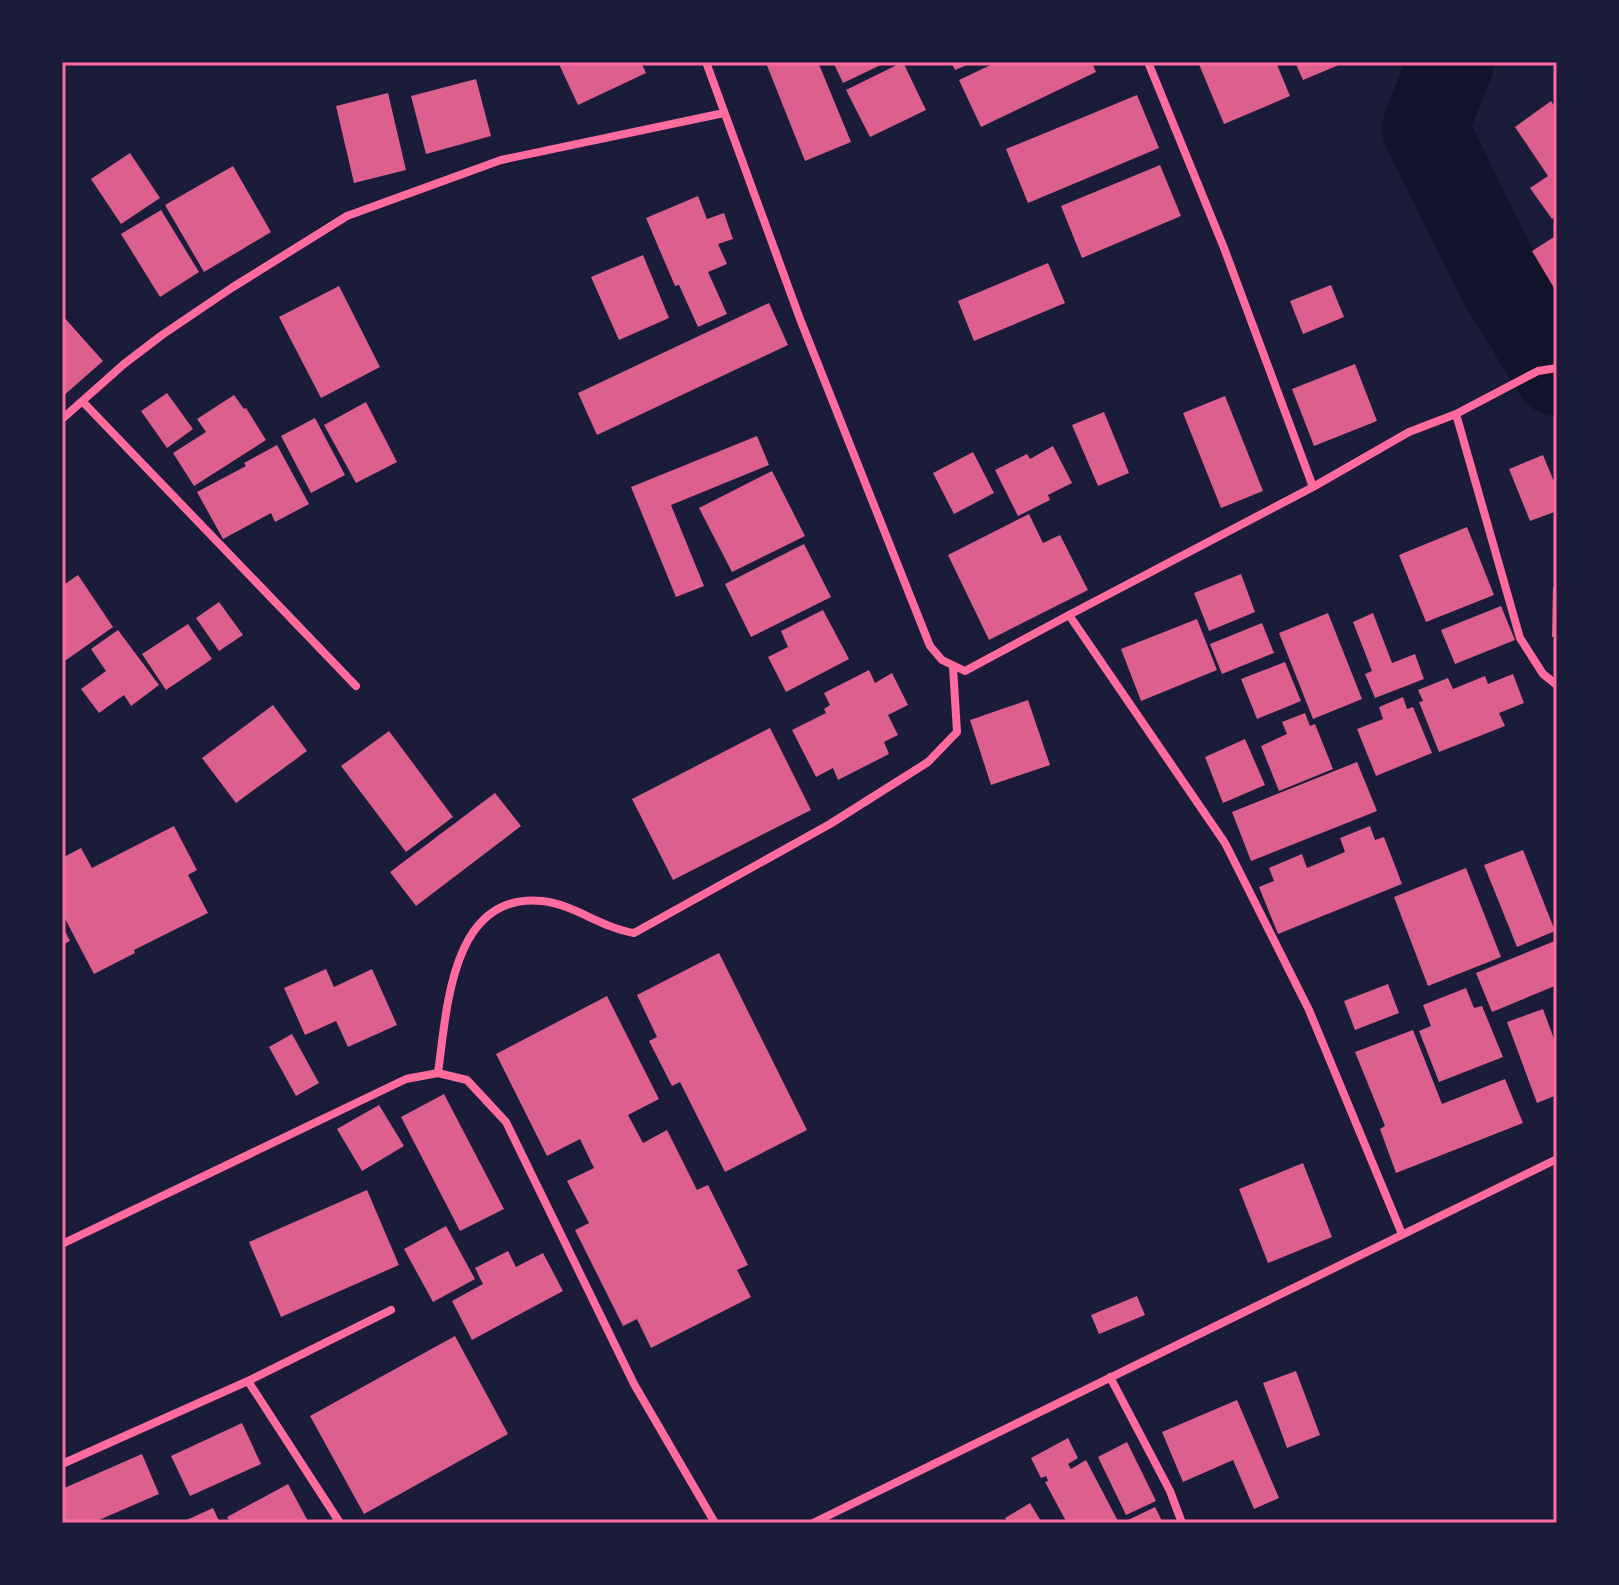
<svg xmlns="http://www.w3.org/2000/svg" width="1619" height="1585" viewBox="0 0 1619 1585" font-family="Cabin,sans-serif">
	<rect width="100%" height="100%" fill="#1b1b3a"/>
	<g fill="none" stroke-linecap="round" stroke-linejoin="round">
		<path stroke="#12122b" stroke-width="86" d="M1451,62l-26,66 75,152 57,93"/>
	</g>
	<path fill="#dd5f8e" d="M558,62h83l5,11 -68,32z
		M769,62h49l33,80 -46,19 -39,-98z
		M833,62h54l-44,21z
		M903,62l23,48 -56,27 -24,-47z
		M951,62h23l-19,8z
		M997,62h102l-6,3 3,7 -115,55 -22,-47z
		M1198,62h78l14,34 -66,28z
		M1295,62h51l-43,18z
		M476,79l15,57 -65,18 -15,-58z
		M388,93l18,77 -52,13 -18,-77z
		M1137,95l22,53 -131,55 -22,-54z
		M1551,101l6,9v105l-5,4 -22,-31 18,-12 -33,-49z
		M130,153l30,45 -39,26 -30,-45z
		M1160,165l21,51 -99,42 -21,-52z
		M233,166l38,66 -67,40 -39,-67z
		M698,196l9,23 17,-6 9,26 -15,5 9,20 -19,8 19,42 -29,13 -19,-42 -4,1 -29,-68z
		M161,210l38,62 -39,25 -39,-63z
		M1557,235v58l-25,-42z
		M643,255l26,63 -50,22 -28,-63z
		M1048,263l17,40 -91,38 -16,-40z
		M1331,285l13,32 -41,17 -13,-33z
		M339,286l41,81 -59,31 -42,-81z
		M769,303l19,42 -191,90 -19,-42z
		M62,315l41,46 -41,36z
		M1355,364l22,57 -63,25 -22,-57z
		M167,393l26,36 -26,19 -26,-37z
		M234,395l10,14 2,-1 20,32 -72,46 -21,-33 33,-21 -9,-13z
		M1225,396l38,95 -42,17 -38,-95z
		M366,402l31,60 -41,21 -32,-58z
		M1104,412l25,61 -31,13 -26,-61z
		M315,418l30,57 -34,18 -30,-57z
		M757,436l12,29 -98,40 33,81 -28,11 -45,-110z
		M277,445l32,59 -34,18 -4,-9 -48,26 -26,-47 49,-26 -2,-3z
		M1053,446l19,37 -24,12 2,5 -32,16 -23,-46 32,-16 3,5z
		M973,452l21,41 -40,21 -21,-41z
		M1543,455l14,34v22l-27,10 -21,-52z
		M772,471l33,65 -73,36 -33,-64z
		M1029,514l14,29 17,-8 28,55 -99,50 -41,-85z
		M1467,527l27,68 -68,27 -27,-67z
		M804,544l27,53 -80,40 -26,-53z
		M1241,574l14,38 -46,19 -15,-38z
		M78,575l35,52 -51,36v-77z
		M1553,587h4v50h-5z
		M219,602l24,33 -24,16 -23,-33z
		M1501,606l14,34 -60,24 -14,-34z
		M823,610l26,49 -63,33 -18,-35 20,-10 -7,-16z
		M1328,613l34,86 -49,20 -34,-86z
		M1373,613l19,50 23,-9 9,25 -49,19 -10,-24 7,-3 -19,-49z
		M1197,619l20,51 -76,31 -20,-52z
		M1262,623l12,30 -52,21 -12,-30z
		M188,624l24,35 -46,31 -24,-36z
		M118,630l41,55 -28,21 -7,-11 -25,18 -18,-24 25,-18 -15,-22z
		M1285,662l16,39 -44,18 -16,-40z
		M869,670l6,13 17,-10 16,32 -20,10 10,20 -14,7 5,12 -51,26 -5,-12 -17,9 -24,-47 34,-17 -2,-4 6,-4 -6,-12z
		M1513,674l11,29 -25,10 6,13 -66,26 -20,-50 4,-1 -5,-11 30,-12 5,11 32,-13 3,8z
		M1403,697l4,12 6,-2 19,46 -56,23 -19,-47 26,-10 -4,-12z
		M1028,700l22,65 -59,20 -21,-65z
		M273,705l34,46 -71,52 -34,-45z
		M1305,713l5,13 5,-2 18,45 -54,22 -18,-45 26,-12 -5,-12z
		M770,728l41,82 -138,70 -41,-81z
		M389,731l64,86 -47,35 -65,-86z
		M1245,739l20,46 -42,18 -18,-46z
		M1357,762l20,49 -126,50 -19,-49z
		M495,793l26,33 -105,80 -26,-34z
		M174,826l23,44 -9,5 20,38 -74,37 1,3 -41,21 -32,-61v-55l19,-10 11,20z
		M1370,826l5,14 9,-3 18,47 -124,50 -19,-47 15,-6 -5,-13 33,-14 5,14 38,-16 -5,-14z
		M1523,850l32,81 -38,16 -33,-82z
		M1466,868l35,89 -73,29 -34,-89z
		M62,925l8,16 -8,4z
		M1557,940v45l-65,27 -16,-39z
		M719,953l88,177 -82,42 -45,-90 -8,4 -23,-45 8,-4 -20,-42z
		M326,969l8,18 38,-18 25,56 -49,22 -12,-26 -31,14 -21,-47z
		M1388,984l11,29 -44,17 -11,-29z
		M1466,988l8,20 8,-2 21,51 -64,25 -20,-51 12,-5 -8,-21z
		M607,996l52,103 -31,16 15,28 24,-13 30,60 11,-5 40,80 -11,5 14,27 -100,51 -14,-29 -14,7 -48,-96 14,-7 -22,-42 27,-13 -14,-29 -33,17 -51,-102z
		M1543,1009l14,38v48l-20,8 -30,-81z
		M1413,1030l29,74 63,-25 18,44 -127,50 -16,-44 5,-3 -30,-74z
		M292,1034l27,49 -23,13 -27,-49z
		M444,1094l60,115 -44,22 -59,-114z
		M379,1105l25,41 -42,25 -25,-42z
		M1303,1163l29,74 -64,26 -29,-74z
		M367,1190l32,75 -118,52 -32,-75z
		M446,1226l29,53 -42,23 -29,-53z
		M508,1251l8,16 27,-14 20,38 -91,49 -20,-39 31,-17 -8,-16z
		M1137,1296l8,19 -46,19 -8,-19z
		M455,1336l53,98 -144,80 -54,-98z
		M1296,1371l24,64 -33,13 -24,-65z
		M1237,1400l42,98 -25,11 -21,-49 -50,22 -21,-50z
		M242,1423l19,41 -71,32 -19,-40z
		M1068,1438l10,20 -10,6 3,5 15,-9 33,63h-52l-22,-41 3,-1 -2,-5 -5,2 -10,-20z
		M1127,1442l29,59 -30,14 -28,-58z
		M142,1454l17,40 -67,29h-30v-34z
		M288,1484l21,39h-78l-4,-6z
		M1030,1503l12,20h-33l-4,-5z
		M1155,1507l8,16h-36l-1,-2z
		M213,1508l7,15h-40z"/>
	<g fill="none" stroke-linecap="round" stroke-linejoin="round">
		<path stroke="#ff6b9d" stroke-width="8" d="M706,62l94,257 130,327 12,14 23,11 104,-56 156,228 84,167 93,224
			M1148,62l76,186 89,239
			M83,402l273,284
			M1456,414l64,224 23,36 14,11
			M62,419l62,-55 38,-29 71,-48 114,-71 154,-56 223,-47
			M1069,615l244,-128 96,-55 47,-18 82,-43 19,-3
			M438,1073c9,-64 13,-181 104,-172 31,3 60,27 92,32l196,-109 98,-62 29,-30 -4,-65
			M62,1244l344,-165 32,-6 29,7 39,42 128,262 81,139
			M1110,1377l60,114 12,32
			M248,1381l92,142
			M62,1464l186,-83 143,-71
			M813,1523l744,-364"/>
	</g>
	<rect width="1619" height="1585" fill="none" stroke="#1b1b3a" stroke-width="128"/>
	<rect x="64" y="64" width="1491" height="1457" fill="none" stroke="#ff6b9d" stroke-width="3"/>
</svg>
